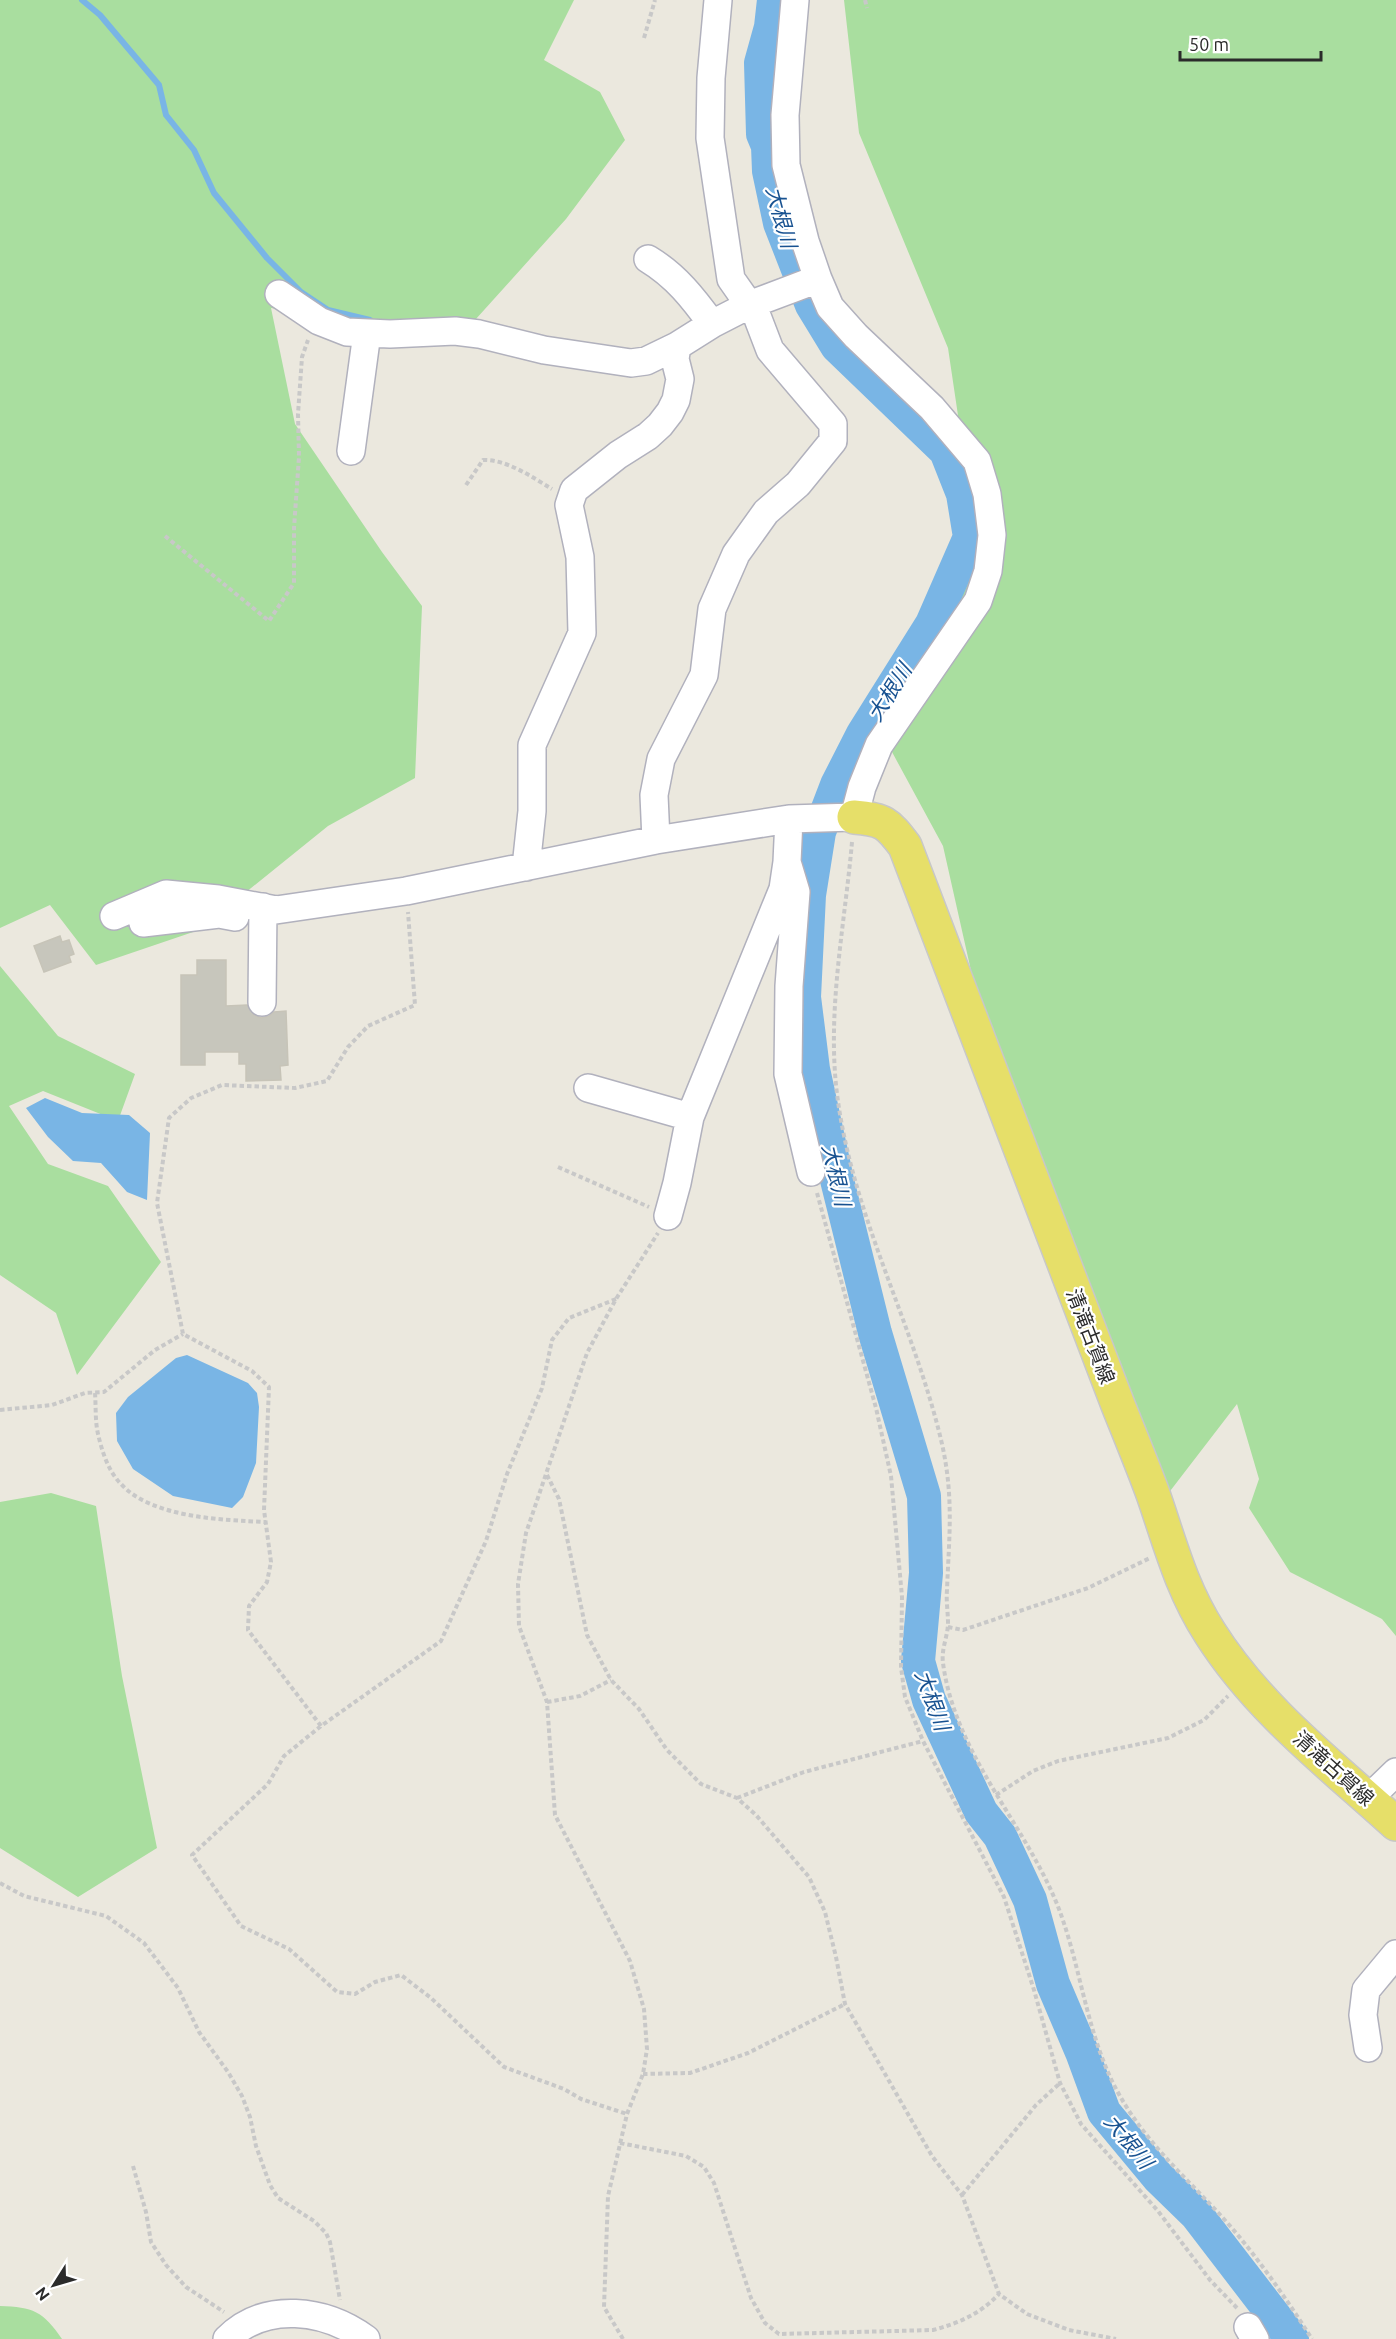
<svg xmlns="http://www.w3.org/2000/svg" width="1396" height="2339" viewBox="0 0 1396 2339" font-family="Ubuntu,'Noto Sans JP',sans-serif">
	<rect width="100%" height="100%" fill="#ebe8de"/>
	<path fill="#a9de9f" d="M0,0h574l-30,60 56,32 25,48 -59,79 -109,121 -186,-32 24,116 87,128 40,54 -7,172 -87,48 -129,104 -103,35 -46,-60 -50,23z
		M844,0h552v1636l-14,-17 -92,-47 -41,-64 10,-29 -22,-75 -83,108 -180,-528 -31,-138 -64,-118 100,-171 -31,-209 -89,-215z
		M0,966l58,70 77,38 -17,47 -75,-30 -34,15 39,58 60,22 53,76 -84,113 -21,-62 -56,-38z
		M51,1493l45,13 26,170 35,172 -79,49 -78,-49v-346z
		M0,2306c33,1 43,5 62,33h-62z"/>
	<path fill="#79b5e5" d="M45,1098l37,15 47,2 21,18 -3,67 -20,-8 -26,-29 -28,-2 -25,-24 -22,-29z
		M187,1355l61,28 9,10 2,14 -3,56 -13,34 -11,11 -59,-12 -40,-27 -16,-28 -1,-28 12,-16 48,-39z"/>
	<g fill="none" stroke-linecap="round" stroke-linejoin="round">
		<path stroke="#79b5e5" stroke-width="6" d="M82,0l18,15 59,70 7,30 28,35 20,43 53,65 34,34 27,18 42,10"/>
		<path stroke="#79b5e5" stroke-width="34" d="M774,0l-3,27 -10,36 2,71 5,12 1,25 11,52 32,82 25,41 109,105 17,43 7,43 -38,87 -69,110 -26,51 -18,47 -10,63 -5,102 9,72 24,111 38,153 49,163 2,77 -8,88 11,39 52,112 19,24 30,64 23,84 29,68 22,60 54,65 38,37 96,125"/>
	</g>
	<path fill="#c7c6bc" stroke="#c7c4b8" stroke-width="1.5" d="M60,936l2,6 7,-2 5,14 -5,2 2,6 -27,10 -10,-26z
		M197,960h29v46l21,-1 7,10 7,3 8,-2 5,-4 12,-1 2,54 -8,1 1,14 -35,1v-17h-7v-12h-34v13h-24v-90h16z"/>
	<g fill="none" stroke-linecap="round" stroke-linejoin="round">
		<g stroke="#b1b1bd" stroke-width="30">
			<path id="minor" d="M648,259c28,17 45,39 64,65
				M279,294l40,27 28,11 43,2 65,-3 24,3 65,16 87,13 15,-2 31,-15 35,-22 37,-19 69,-26
				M351,451l16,-118
				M789,819l-2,43 9,30 -7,94 -1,88 23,98
				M656,840l-2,-45 7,-36 43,-84 8,-66 24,-55 30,-42 32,-28 35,-43v-17l-63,-74 -13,-34 -26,-37 -21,-141 1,-60 7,-78
				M526,867l6,-56v-66l50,-112 -2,-76 -11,-52 5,-15 44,-35 30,-19 12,-11 10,-13 6,-12 4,-21 -5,-20 2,-13
				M114,916l52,-22 52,5 58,11 130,-19 250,-51 133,-21 65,-2 8,-30 17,-42 99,-144 10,-30 4,-36 -5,-41 -10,-33 -45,-53 -76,-72 -26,-29 -12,-28 -13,-38 -19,-76 -1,-50 10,-115
				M143,923l76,-9 16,3
				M262,1002l1,-95
				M588,1088l102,29
				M668,1216l9,-33 13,-66 93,-228 4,-27
				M1368,1799l28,-27
				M1368,2048l-5,-33 3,-25 30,-36
				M1248,2327l7,12
				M227,2339c38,-38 98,-30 139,0"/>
		</g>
		<g stroke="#c8c8c8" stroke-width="36">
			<path id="major" d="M854,817c29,2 34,6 51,29 72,186 141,373 213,559 12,30 24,59 35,89 17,49 28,94 57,139 48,76 120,131 186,191"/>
		</g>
		<path stroke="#c8c8c8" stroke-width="4" stroke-dasharray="4.5 3" stroke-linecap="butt" d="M865,0l2,8
			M644,38l11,-38
			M466,485l17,-25c23,-1 49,17 69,29
			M165,536l104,85 25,-38v-55l5,-71 -1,-43 4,-57 6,-17
			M852,842c-7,80 -24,162 -16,243 13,125 78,238 106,359 12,54 7,93 5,146 -1,11 1,22 1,33 0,13 -7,26 -5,40 12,91 80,158 114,241 23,58 28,122 56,179 30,60 75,95 118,144 30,35 56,73 81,112
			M558,1167l91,40
			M817,1193l59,215 15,68 11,121 -1,70 4,30 18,44 81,156 30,93 26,93 21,41 77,87 52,69 27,28
			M616,1299l-47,19 -17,22 -10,48 -35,86 -21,67 -45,100 -120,85 -37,30 -16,28 -76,71 49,71 48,23 48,43 18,2 20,-12 26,-7 30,23 73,69 60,22 17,10 46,15
			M95,1393c1,13 0,28 3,41 4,17 10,37 23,50 31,34 102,36 145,38
			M0,1410l52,-5 33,-12 19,-1 51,-42 28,-16
			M547,1475l12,24 28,136 24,45 28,29 28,41 34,34 36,14 19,17 53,62 16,35 11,45 9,47 87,152 30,39 37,99 28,20 42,16 47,9
			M948,1627l15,3 125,-42 62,-30
			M547,1702l33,-6 31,-16
			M321,1726l-73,-96 1,-24 18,-24 4,-20 -7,-52 5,-123 -17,-16 -69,-37 -26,-131 12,-85 22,-20 31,-13 73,3 32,-7 21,-34 20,-21 47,-21 -7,-93
			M996,1795l37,-24 25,-10 110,-23 36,-18 24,-24
			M737,1798l67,-26 119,-31
			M0,1883l24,13 82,20 38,27 34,45 21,44 29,40 14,24 8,21 6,29 14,39 8,13 36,23 12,12 4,9 10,58
			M643,2074l47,-1 58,-20 97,-49
			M620,2143l66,13 18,11 10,16 37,115 14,25 14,11 154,-4c26,-7 47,-16 66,-36
			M133,2166l13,46 5,30 15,23 20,22 38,25
			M962,2195l74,-90 24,-22
			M623,2339l-19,-32 4,-111 19,-82 16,-40 4,-25 -3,-40 -14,-48 -75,-146 -8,-113 -28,-76 -1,-42 8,-51 61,-180 29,-54 42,-66"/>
		<use href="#minor" stroke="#fff" stroke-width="27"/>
		<use href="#major" stroke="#e6df69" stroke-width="33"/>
	</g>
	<g text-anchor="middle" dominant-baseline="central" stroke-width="4.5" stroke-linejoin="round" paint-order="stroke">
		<g font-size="20" fill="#2b2b2b" stroke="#fff">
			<text transform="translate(1091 1336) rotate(69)">清滝古賀線</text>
			<text transform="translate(1334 1768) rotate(42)">清滝古賀線</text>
		</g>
		<g font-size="21" font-style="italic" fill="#185291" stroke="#fff">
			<text transform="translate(782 217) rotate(75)">大根川</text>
			<text transform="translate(889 692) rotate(-58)">大根川</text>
			<text transform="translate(837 1175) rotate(77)">大根川</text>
			<text transform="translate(933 1700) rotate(70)">大根川</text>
			<text transform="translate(1129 2141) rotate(51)">大根川</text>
		</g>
	</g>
	<g transform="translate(54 2285) rotate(233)" stroke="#ffffff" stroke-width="4.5" paint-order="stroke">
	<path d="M0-4.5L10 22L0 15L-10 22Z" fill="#2b2b2b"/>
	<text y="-9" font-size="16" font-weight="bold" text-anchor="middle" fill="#2b2b2b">N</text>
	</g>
	<path d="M1180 51v9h141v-9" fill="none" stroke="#2b2b2b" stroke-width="3"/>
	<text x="1189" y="51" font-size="18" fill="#2b2b2b" stroke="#ffffff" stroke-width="4.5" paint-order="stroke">50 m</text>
</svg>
